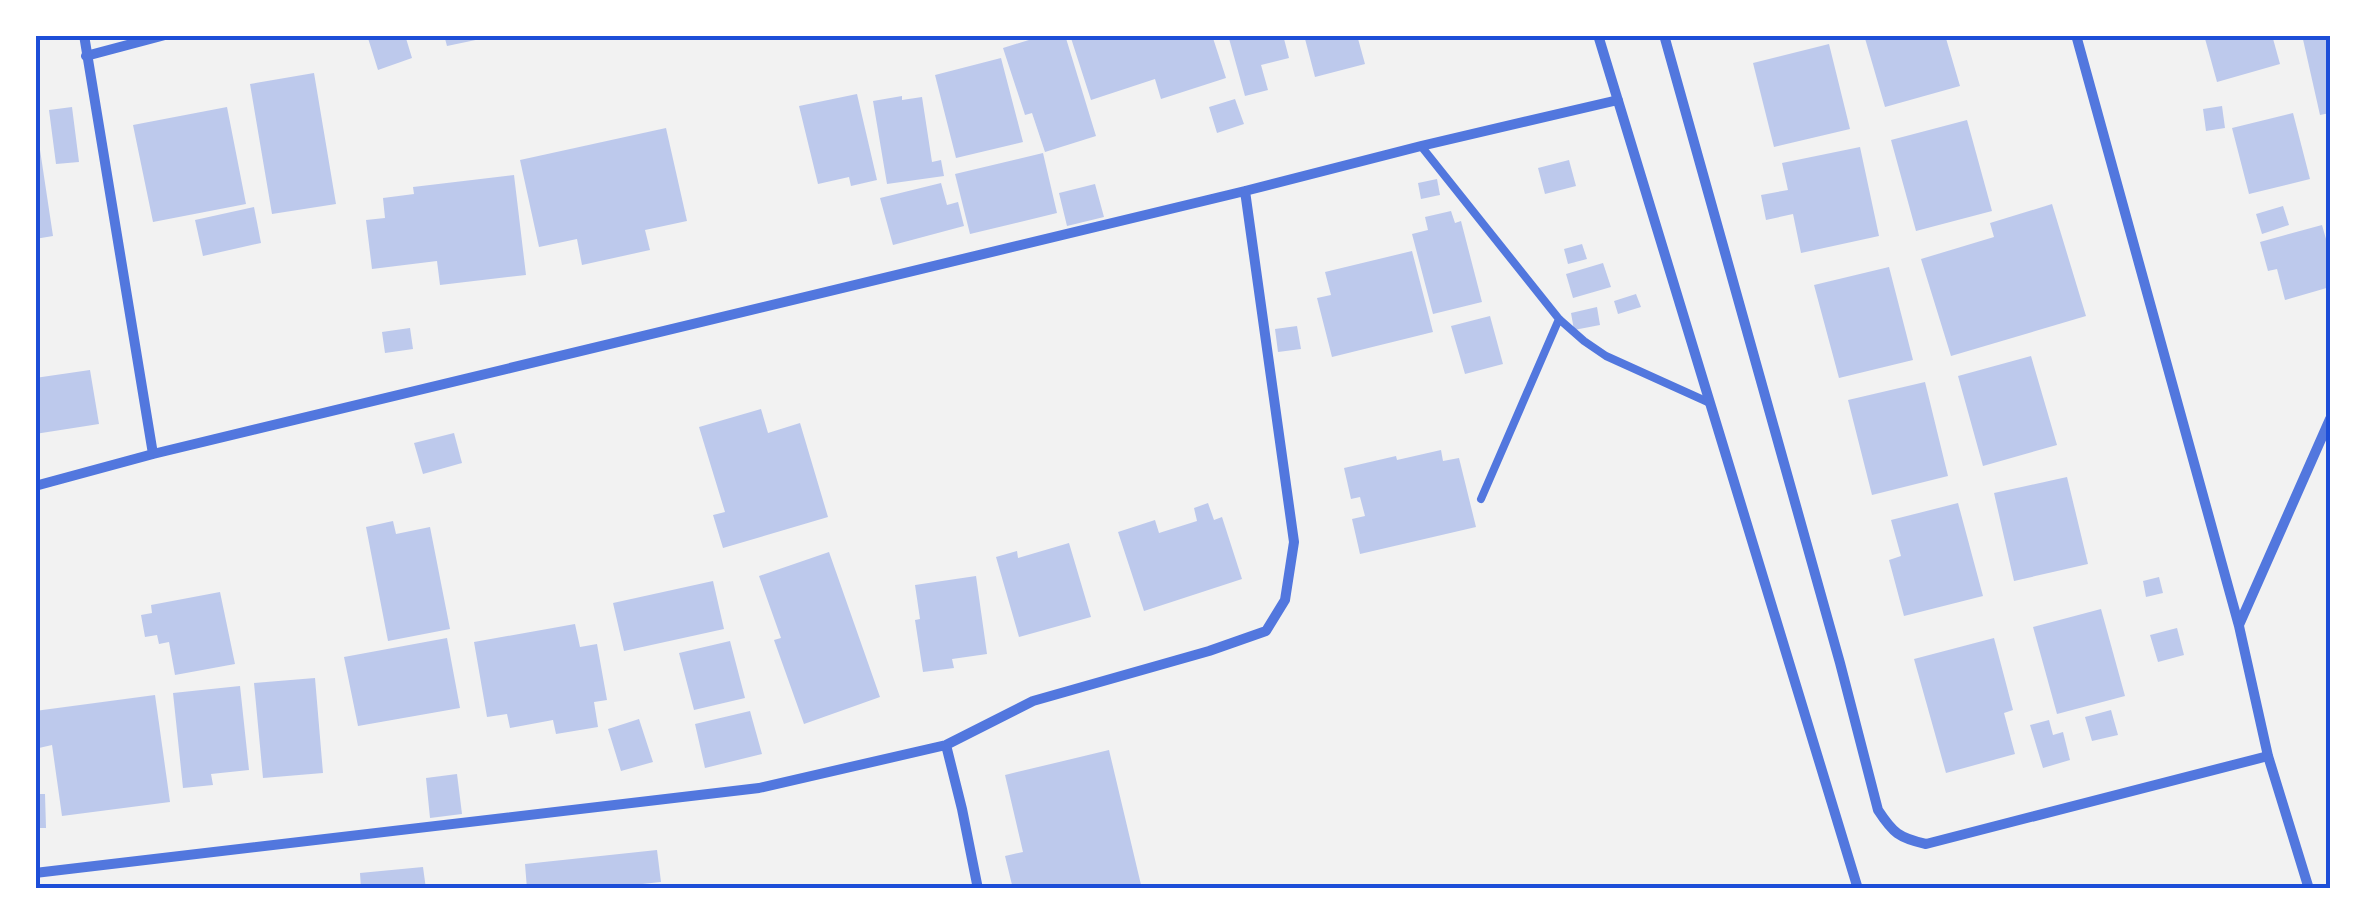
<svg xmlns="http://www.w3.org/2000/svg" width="2365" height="924" viewBox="0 0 2365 924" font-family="'Nunito Sans',sans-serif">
	<rect width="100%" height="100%" fill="#f2f2f2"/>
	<path fill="#bdc9ec" d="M367,35h38l7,23 -34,12z
		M444,35h46v2l-43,9z
		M1045,35h20l31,101 -51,16 -13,-39 -7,2 -22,-67z
		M1070,35h142l14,43 -65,21 -6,-20 -64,21z
		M1228,35h55l6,23 -28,7 7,25 -23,6z
		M1304,35h53l8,29 -50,13z
		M1864,35h81l15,51 -75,21z
		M2204,35h68l8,29 -63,18z
		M2302,35h28v78l-10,2z
		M1829,44l21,85 -76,18 -21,-84z
		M1001,58l22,84 -67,16 -21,-83z
		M314,73l22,131 -64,10 -22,-130z
		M857,94l20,86 -26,6 -2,-9 -31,7 -19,-78z
		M902,96v4l20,-3 10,65 9,-2 3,16 -57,8 -14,-83z
		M1235,99l9,25 -27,9 -8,-26z
		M2222,106l3,22 -19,3 -3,-22z
		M72,107l7,55 -23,2 -7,-54z
		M227,107l19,97 -93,18 -20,-97z
		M2293,113l17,66 -61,15 -17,-66z
		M1967,120l25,91 -76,20 -25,-91z
		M666,128l21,93 -42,9 5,20 -68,15 -5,-26 -38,8 -19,-87z
		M35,130h2l16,106 -18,3z
		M1860,147l19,89 -78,17 -8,-39 -27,6 -5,-25 27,-5 -6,-27z
		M1043,153l14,60 -87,21 -15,-60z
		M1569,160l7,26 -31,8 -7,-26z
		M514,175l12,100 -86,10 -3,-24 -65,8 -6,-49 19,-2 -2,-20 31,-4 -1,-7z
		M1437,179l3,16 -19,4 -3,-16z
		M941,183l6,22 11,-3 6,24 -71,19 -13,-47z
		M1095,184l9,33 -37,9 -8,-33z
		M2052,204l34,112 -135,40 -30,-97 73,-22 -4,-14z
		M2283,206l6,19 -27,9 -6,-20z
		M254,207l7,36 -58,13 -8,-36z
		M1451,211l4,12 6,-2 21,81 -49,12 -21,-80 16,-4 -3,-13z
		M2322,225l8,28v34l-45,13 -8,-31 -9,2 -8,-29z
		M1582,244l5,15 -19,5 -4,-15z
		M1412,251l21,81 -101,25 -15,-59 14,-3 -6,-23z
		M1603,263l8,24 -38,11 -7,-24z
		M1889,267l24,93 -74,18 -25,-93z
		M1636,294l5,13 -23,7 -4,-13z
		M1597,307l3,18 -26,5 -3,-17z
		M1490,316l13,48 -38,10 -14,-48z
		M1297,326l4,23 -23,3 -3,-23z
		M410,328l3,21 -28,4 -3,-21z
		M2031,356l26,89 -74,21 -25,-90z
		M90,370l9,54 -64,10v-56z
		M1925,382l23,94 -76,19 -24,-95z
		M761,409l7,24 32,-10 28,94 -105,31 -10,-33 12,-3 -26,-85z
		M454,433l8,30 -39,11 -9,-31z
		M1441,450l2,11 16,-3 17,69 -116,27 -8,-35 13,-3 -5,-19 -9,2 -7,-31 52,-12 1,4z
		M2067,477l21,87 -74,17 -20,-88z
		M1208,503l6,17 8,-3 20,62 -98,32 -26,-79 37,-12 4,13 38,-12 -3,-13z
		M1958,503l25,93 -79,20 -15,-56 12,-4 -10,-36z
		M393,521l3,13 34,-7 20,102 -62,12 -22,-114z
		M1069,543l22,74 -72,20 -23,-80 21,-6 1,7z
		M829,552l51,145 -76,27 -30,-84 7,-2 -22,-62z
		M976,576l11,78 -35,5 2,9 -31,4 -8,-52 5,-1 -5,-34z
		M2159,577l4,16 -17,4 -3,-16z
		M713,581l11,48 -100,22 -11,-48z
		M220,592l15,72 -60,11 -6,-33 -10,2 -2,-9 -12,2 -4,-22 11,-2 -1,-8z
		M2101,609l24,87 -68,18 -24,-87z
		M575,624l5,23 17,-3 10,56 -13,2 4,25 -42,7 -3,-14 -43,8 -3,-14 -20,3 -13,-75z
		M2177,628l7,27 -26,7 -8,-27z
		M447,638l13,70 -102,18 -14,-69z
		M1994,638l19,72 -9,3 11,41 -69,19 -32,-114z
		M730,641l15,57 -51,12 -15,-57z
		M315,678l8,95 -60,5 -9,-95z
		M240,686l9,84 -38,4 2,11 -30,3 -10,-95z
		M155,695l15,107 -108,14 -10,-71 -13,3 -4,-37z
		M2111,710l7,25 -26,6 -7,-24z
		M750,711l12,43 -57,14 -10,-44z
		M639,719l14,43 -32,9 -13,-42z
		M2049,720l4,15 10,-3 7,28 -27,8 -13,-43z
		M1109,750l33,139h-129l-8,-33 18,-4 -18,-77z
		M457,774l5,40 -32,4 -4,-40z
		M35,794h10l1,34h-11z
		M657,850l4,32 -66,7h-68l-2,-25z
		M423,867l3,22h-65l-1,-16z"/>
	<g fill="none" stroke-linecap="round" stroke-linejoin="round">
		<path stroke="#5277de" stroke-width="8" d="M1421,146l138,173 25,22 22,15 104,47
			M1481,499l78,-180"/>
		<path stroke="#5277de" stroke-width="10" d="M84,35l69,419
			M1598,35l260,854
			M1664,35l176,628 38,147c15,23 21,28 48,34l342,-88
			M2076,35l163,591 29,130 41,133
			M86,56l79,-21
			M35,486l118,-32 1092,-263 176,-45 197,-46
			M2239,625l91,-206
			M946,745l16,64 16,80
			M35,873l724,-85 187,-43 87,-44 176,-50 57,-20 19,-31 9,-58 -49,-351"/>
	</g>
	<rect width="2365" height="924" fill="none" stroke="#ffffff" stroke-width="75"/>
	<rect x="38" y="38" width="2290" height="848" fill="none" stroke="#1d4ed8" stroke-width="4"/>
</svg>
